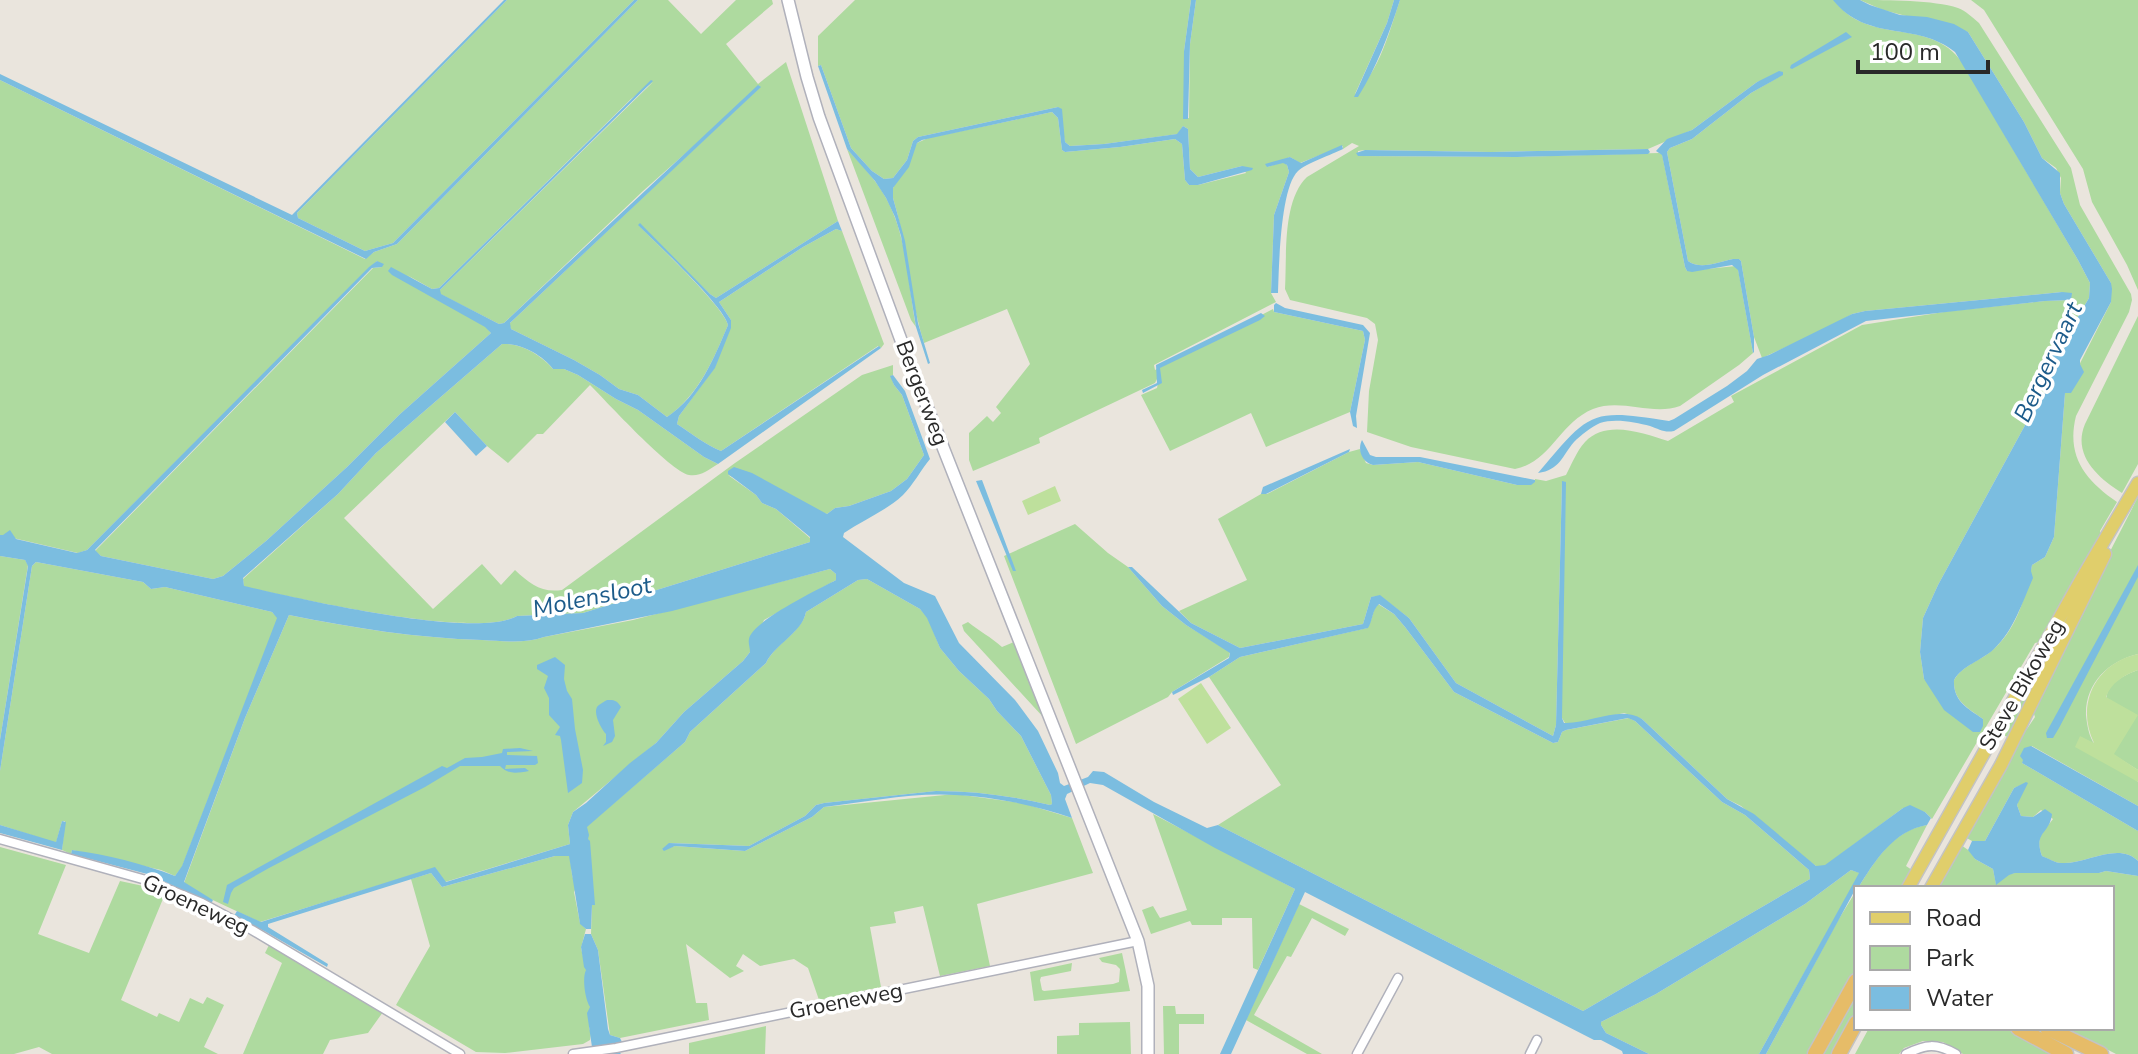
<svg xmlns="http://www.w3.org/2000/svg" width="2138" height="1054" viewBox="0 0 2138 1054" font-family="'Nunito Sans',sans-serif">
	<rect width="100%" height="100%" fill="#eae5dd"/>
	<path fill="#aeda9f" d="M507,0h127l-241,243 -28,8 -67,-33 -1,-5z
		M638,0h30l33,34 35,-34h36l1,4 -47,40 32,40 28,-22 52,159 -122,77 -6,-4 -72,-69c17,17 86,82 90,100 -14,34 -30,71 -61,92l-29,-22 -19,-6 -19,-14 -26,-15 -63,-31 -2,-5 251,-237 -117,104 -139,132 -5,1 -59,-30v-4l213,-208 -22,17 -192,189 -7,1 -25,-14 79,52 5,6 -92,82 -52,52 -81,74 -43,35 -10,3 -112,-23 -6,-5 278,-283 9,-1 -5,-6 -290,289 -9,3 -78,-18v-455l365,179 9,-7 23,-8z
		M855,0h336l-7,51v68l5,-1 1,-74 6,-44h198l-7,23 -32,71c25,-24 34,-62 45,-94h434c34,47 95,16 128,62l116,198 12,23 -1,15 -13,22 -14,31 -13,2 -11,21 9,16 -12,17 -97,178 -15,33 -3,34 4,27 56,53 3,-13c-15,-11 -30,-18 -29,-39 8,-14 23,-18 35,-27 27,-20 37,-57 43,-88l13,-8 9,-20 11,-144 46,-91v-19l-47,-79 -4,-11 1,-15 -5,-10 -14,-10 -18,-36 -56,-90 -85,-22 -23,-10c27,0 74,0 98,8 8,3 14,9 21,15l92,145 9,37 51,89 1,6 -3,12 -53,104c-10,40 9,64 41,86l-17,29 1,4 -61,107 -5,1 -103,176 -7,-7 -22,-4 -78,58h-9l-7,-5 -68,-55 -14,-7 -85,-80 -18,-6 -48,11 -11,-1 -3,-5v-237l-6,244 -3,11 -97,-53 -47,-65 -29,-22 -9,1 -8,27 -123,24 -49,-25 -12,-12 68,-31 -29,-61 43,-25h6l82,-42 11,-3 6,14 7,2 45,-3 99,23 18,-3v-3l11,2 20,-6c6,-11 10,-23 19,-33 21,-23 58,-9 83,-1l66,-39 -3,-6 131,-71 88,-14 95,-10 25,-1 -8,-8 -197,19 -13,3 -20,12 -70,32 -8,-21 -13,-76 -2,-2h-6c-14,3 -33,11 -45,2l-21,-109 3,-4 22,-9 59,-46 31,-18 -25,7 -65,48 -44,19 -157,3 -126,-2 -7,1v5l159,1 142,-4 3,1 23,113 2,4 49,-5 2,3 15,84 -14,12 -59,41c-28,10 -59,-8 -87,3 -34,14 -42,53 -78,60l-104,-22 -44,-15 2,-41 9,-51 -3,-16 -8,-6 -77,-18 -5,-11c2,-33 -3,-88 22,-112l52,-31 -7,-3 -9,6v-3l-43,17 -10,-6 -23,10 16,-5 4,3 2,7 -15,43 -3,78 5,9 -122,63 1,5 118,-61 1,3 89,19 2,9 -15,72 -84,35 -15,-34 -81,38 -29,-56 16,-7 1,-5 -1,-4 -2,4 -116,55 1,5 -67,28 -4,-11v-27l18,-17 6,6 8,-9 -5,-6 34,-43 -23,-55 -83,34c-15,-47 -16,-97 -31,-145v-10l24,-45 11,-5 124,-26 6,6 4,32 3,2 55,-5 55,-8 7,5 3,36 4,5h9l48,-12 -4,-7 -44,11 -8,-8 -2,-40 -5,-3 -5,8 -74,10 -34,2 -5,-4 -7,-35 -140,30 -5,4 -6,19 -14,18 -9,1 -12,-8 -21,-23 -30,-83 -3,1v-30z
		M1971,0h167v290l-11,-25 -35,-63 -9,-33 -99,-159z
		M847,149c14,15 29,31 39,49 22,40 22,87 30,129l-5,-7z
		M836,229l6,2 42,113 -3,4 -3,-2 -157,105c-15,-6 -30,-18 -44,-27l2,-8 36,-49 16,-47 -12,-18 84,-55z
		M2138,316v148l-16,29c-24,-15 -50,-38 -37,-69z
		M502,344c19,-1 39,11 51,25h11l14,6 38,24 22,11 66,47 14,7c-10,6 -18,13 -29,11 -19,-4 -82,-73 -99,-90l-47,49h-6l-29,29 -21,-17 -32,-34 -111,106 89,91 49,-45 19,21 14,-15c15,14 26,23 47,20l173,-127 127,-88 31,-10v10l-2,1 3,9 8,10 22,60 -17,24 -16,12 -42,15 -14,2 -8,6 -99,-39 28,20 6,8 14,6 34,29v4l-227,71 -66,3c-42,24 -220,-18 -273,-29l-1,-8 95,-85 38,-41z
		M2138,497v157c-30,7 -53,30 -52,61 1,10 3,22 9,30 12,13 29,25 43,37v24l-106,-60 -10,17 116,68v30c-20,-20 -53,4 -77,2 -6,0 -14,-5 -19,-7 -7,-19 0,-22 11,-37l-12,-9 -8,7 -12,-1 -4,-11 7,-21 -10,4 -29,53h-13l-7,-4 49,-89 21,-31 -2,-6 67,-140z
		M1075,524l33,29 20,14 34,39 24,19 44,27 -1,5 -57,35 -4,5 -92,47 -72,-188z
		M0,556l25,4 3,5 -28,175z
		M36,562l107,20 8,7 14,-2 107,25 6,6 -96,249 -7,9 -14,-6 -89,-20 -1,4 -9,-4 3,-29h-3l-6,22 -56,-18v-54l32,-205z
		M830,569l6,5v6l-72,40 -14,32 -7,9 -59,51 -28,31 -83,69 -5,13 2,19 -125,38 -10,-14 -175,54 -60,-28 -16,-11 61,-165 44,-103c63,13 128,23 193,25 21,1 42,4 62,-3l89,-17z
		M867,579l53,30 8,9 12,30 19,23 30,28 8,12 24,25 30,59 1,9 -2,1c-37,-9 -76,-14 -114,-14l-112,12 -8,2 -11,11 -56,30 -79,-3 -8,7 13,-4 70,5 67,-34 12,-10 131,-13 67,9 50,15 21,55 -116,31 13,62 -50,10 -17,-70 -29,6 2,11 -26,4 11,60 -62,13 -11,-32 -14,-9 -34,7 -17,-12 -7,12 8,5 -14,7 -44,-34 10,59h11l2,17 -89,18 -10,-3 -12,-85 -7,-16 1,-30 -6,-77 99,-85 5,-10 76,-69c9,-19 36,-31 40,-51l52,-32z
		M1378,604l16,10 11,13 49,65 99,51 5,-1 4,-10 4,-2 63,-12 6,3 87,81 23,13 64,55 1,9 -227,132 -365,-186 63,-40 -72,-108 31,-20 127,-29c6,-8 5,-18 11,-24z
		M968,622c11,9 23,15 34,25l12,-5 30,76 -80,-87 -2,-6z
		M2055,635l6,2 -53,100 -5,-2 8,-20z
		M2138,670v100l-24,-15c-2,-13 -10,-51 -7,-61 4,-13 20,-20 31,-24z
		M1153,814l142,75 -37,81 -5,-2 -1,-50h-30v7h-30l-2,-4 -39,13 -9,-24 11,-4 7,12 27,-8z
		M1927,825l-21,41 6,4 -12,18h-42c17,-27 35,-58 69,-63z
		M1961,845l10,7 4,7 18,10 3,15 13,-10 6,-1h84l7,-2 32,5v178h-22l-50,-26h46v-140h-175z
		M0,847l66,18 -28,69 51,19 31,-72 28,6 17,7 -44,106 36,17 2,-4 20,9 11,-24 13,6 4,-7 17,8 -20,42 14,7h-166l-13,-7 -25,7h-14z
		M555,856h15l2,19 4,13 -2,4 6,31 6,6 -5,19 5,21 4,38 -1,21 2,5 -1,7 -7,4 -78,9 -29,-1 -80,-47 34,-59 -19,-67 20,-6 11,14z
		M1851,870l9,3 -101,181h-110l-43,-21 -5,-8v-3l55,-28 149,-90z
		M1856,891v79l-47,84h-43l71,-132z
		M1299,904l50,25 -4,7 -33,-18 -21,39 -4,-1 -33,59 68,39h-15l-61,-34z
		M269,945l114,67 -15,21 -38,7 -7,14h-80l39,-91 -17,-10z
		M1122,953l8,38 -96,10 -4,-29 42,-9 -1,8 -30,6 -1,3 2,10 2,1 69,-7 6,-2 1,-13 -4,-4 -14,-3 -3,-4z
		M1852,998l4,2v13l-23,41h-13z
		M1163,1006h12l1,8h28v10h-25v30h-15z
		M1130,1022l1,32h-74v-18l22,-1v-12z
		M766,1026l-1,28h-76v-11z
		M1869,1028h139l48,26h-93l-20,-12 -20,-1 -19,7 -5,6h-44z"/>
	<path fill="#bee09c" d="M1055,486l6,15 -33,14 -6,-14z
		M2138,654v16c-14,5 -27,13 -32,27l32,18 -24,39 24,16v12l-63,-35 5,-11 14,7c-19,-39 2,-80 44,-89z
		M1201,683l30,45 -24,16 -29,-45z"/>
	<path fill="#7bbde0" d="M504,0h3l-210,213 1,5 67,33 28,-8 241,-243h4l-241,244 -23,8 -8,7 -366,-179v-6l292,141z
		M1191,0h5l-6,44 -2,75h-5l1,-68z
		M1394,0h6c-11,34 -23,67 -42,97h-4l33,-74z
		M1833,0h27l10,5 30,10 27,2 27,7 14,8 56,90 18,36 18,15v20l4,11 47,79 1,6 -1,13 -31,58v4l4,8 -13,21h-6l-11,144 -9,20 -13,8 -1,6 2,7c-11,25 -19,52 -39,71 -13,12 -31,16 -40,31 -1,21 13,28 29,39v7l-3,6h-7l-29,-22 -20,-31 -4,-27 3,-34 15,-33 97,-178 12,-17 -10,-16 12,-22 14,-1 13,-31 13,-22 1,-15 -12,-23 -123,-208c-38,-31 -88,-9 -122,-52z
		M1846,32l6,5 -60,32 -2,-1 1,-3z
		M821,65l30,83 21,23 12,8 9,-1 14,-18 6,-19 5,-4 140,-30 4,2 3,33 5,4 34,-2 73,-10 6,-8 5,3 2,40 8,8 44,-11 11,2 -1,2 -54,15h-9l-4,-5 -3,-36 -7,-5 -55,8 -55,5 -3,-2 -4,-32 -6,-6 -130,28 -5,3 -8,24 -16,21v10l12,43 13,82 12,40 -2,1 -12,-37 -15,-91 -6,-19 -9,-19 -11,-17 -28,-32 -29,-83z
		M1779,71l4,1v3l-32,18 -59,46 -22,9 -3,4 21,109c12,9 31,1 45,-2h6l2,2 13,76v15l-1,1 -15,-83 -6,-5 -40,7 -5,-1 -2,-4 -23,-112 -6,-4 11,-12 25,-9 65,-48z
		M651,80l2,1 -213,209 1,4 58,30 5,-1 254,-238 3,2 -32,30 -219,206 1,6 63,31 26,15 19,14 19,6 29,22c32,-21 47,-59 61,-92 -4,-19 -73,-83 -90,-100l2,-2 70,71 6,4 122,-77 4,10 -6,-2 -33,18 -84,55 12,18v8l-16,40 -36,48 -2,8c14,9 29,21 44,27l158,-105 2,2 -163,116 -14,-7 -66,-47 -22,-11 -38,-24 -14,-6h-11c-11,-14 -32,-26 -51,-25l-126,109 -38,41 -95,84 1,8c53,12 231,54 273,30l66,-3 227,-71v-5l-34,-28 -14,-6 -6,-8 -28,-21v-3l6,-4 18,6 75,41 8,-6 14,-2 42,-15 16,-12 17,-24 -22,-60 -8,-10 -4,-9 3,-1 12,16 25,68c-9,11 -17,26 -27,36 -17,16 -40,25 -59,38l-1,4 61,46 31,13 24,47 56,57 23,31 20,42 2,10 4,3 24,-9 5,-6 11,1 50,30 53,26 11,-3 365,186 227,-132 -1,-9 -64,-55 -23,-13 -87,-81 -7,-3 -62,12 -4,2 -4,10 -5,1 -99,-51 -49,-65 -11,-13 -15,-10c-7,6 -6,16 -11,24l-128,29 -31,20 -36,18 -1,-3 57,-34 1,-5 -44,-28 -24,-19 -34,-39h4l59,56 49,25 123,-24 8,-27 9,-2 29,23 47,65 97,53 3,-11 6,-244 4,1 -4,236 2,5c26,1 56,-18 78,-4l85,80 27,15 62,52 9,-1 78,-57 7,-3 15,7 6,6 -4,7c-34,6 -52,36 -69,63h-2l-90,166h-7l100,-181 -8,-3 -46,34 -149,90 -55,28v3l5,8 43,21h-26l-1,-3 -21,-11h-7l-289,-148 -74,162h-11l75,-165 -80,-41 -112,-63 -13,-2 -23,11 -2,5 7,19c-37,-13 -77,-21 -117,-23 -39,-3 -91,7 -131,12l-12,10 -67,34 -70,-5 -11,5 -2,-2 7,-6 80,3 56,-30 11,-11 8,-2 112,-12c38,0 77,5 114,14l2,-1 -1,-9 -30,-59 -24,-25 -8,-12 -30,-28 -19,-23 -13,-30 -7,-9 -53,-30 -9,1 -52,32c-4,21 -31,32 -40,51l-76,69 -5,10 -98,85 2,8 -1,4 2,2 5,64h-3l-1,24h-5l-6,-5 -11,-68h-14l-113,31 -11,-14 -163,51v3l60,37 -1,3 -61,-35 -32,-16 3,-5 24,11 174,-55 11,15 124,-38 -2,-19 5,-13 13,-9 44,-40 26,-20 28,-31 59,-51 7,-9c0,-5 -2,-9 -1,-13 3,-18 70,-50 87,-59v-6l-6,-5 -158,42 -128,26c-20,7 -41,4 -62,3 -65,-2 -129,-12 -193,-25l-44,103 -61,164 29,18 -2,4 -60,-29 -80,-21 1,-4c36,5 69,13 103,26l7,-10 95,-248 -5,-6 -107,-25 -14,2 -8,-7 -107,-20 -4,4 -32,205v-31l28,-174 -3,-6 -25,-4v-21h3l7,-5 6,9 61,14 10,-3 282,-283 8,-6 7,3 -2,3 -10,1 -277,282 6,6 112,23 10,-3 43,-35 81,-74 52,-52 92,-82 -6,-6 -93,-52 -4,-4 3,-4 41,22 7,-1z
		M1342,145l1,4c-10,5 -38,15 -45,22 -18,17 -19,97 -20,122h-7l3,-78 15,-43 -2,-7 -4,-2 -16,4 -2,-3 25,-7 11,6z
		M1648,149l2,3 -2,2 -131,3 -159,-1 -2,-3 9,-3 126,2z
		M2062,292l10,1 -1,7 -26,1 -179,20 -103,54 -89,56c-10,2 -15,-2 -24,-5 -14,-4 -36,-8 -50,-3 -9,4 -19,12 -26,19 -12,14 -14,28 -36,31 52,-61 51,-65 131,-52l5,-2 53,-33 20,-15 10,-12 12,-4 83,-41 13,-3z
		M1276,303l9,5 78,17 7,8 -14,83 1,12 -4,-2 -3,-14 15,-72 -2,-9 -89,-19v-7z
		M1261,313l4,3 -5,4 -100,48 2,15 -19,10 -1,-3 15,-7 -1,-18z
		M455,412l32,34 -11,10 -31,-34z
		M1362,440l8,15 6,2h44l115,23v2l-4,3h-14l-99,-23 -45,3c-11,-3 -16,-15 -11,-25z
		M1350,449l-1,3 -83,42h-5l2,-7z
		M982,480l34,91h-3l-37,-90z
		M2138,565v12l-79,151 -6,10h-6l-1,-5z
		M555,657l10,8 -1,14 3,12 5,8 3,30 8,41 -1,13 -14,10 -7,-53 -1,-4 -5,-1 5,-8 -11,-12v-17l-5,-10 4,-12 -11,-7v-4z
		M607,700c7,0 10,0 14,7l-8,13 2,16 -3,6 -9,4 3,-4v-8c-4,-4 -13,-20 -9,-27 1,-2 8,-6 10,-7z
		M2031,746l107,60v25l-116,-68 1,-3 -3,-4 4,-8z
		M520,748l13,3 -26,1v3l30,1 1,7 -3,2h-29l-1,4 20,-1 4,3c-12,2 -21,4 -29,-5h-40l-35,21 -156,81 -35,20 -3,5 -3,11 -5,-2 4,-17 215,-119 5,2 18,-10 17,-1 20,-4 1,-4z
		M2026,782l2,1 -11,22 4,11 12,1 12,-8 7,5c-2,20 -19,18 -10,42 6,2 13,7 19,7 24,2 57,-22 77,-2v15l-32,-5 -7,2h-84l-6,2 -13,10 -3,-16 -18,-10 -7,-9 4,-9h13l29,-53z
		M62,821l4,1 -4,28 -62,-17v-8l56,17z
		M585,934h6l7,16 10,79 2,6 10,3 2,4 -6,1 -2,3 7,8h-14l-7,-8 -8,1 -5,-34 3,-6c-5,-8 -8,-29 -4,-37l-2,-3 -3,-20z"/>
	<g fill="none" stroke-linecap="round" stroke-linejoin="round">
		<g stroke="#b0b1bb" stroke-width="11">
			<path id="minor" d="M0,839l146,41 56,23 50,27 208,124
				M573,1054l43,-6 522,-107
				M1357,1054l41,-76
				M1530,1054l7,-14
				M1906,1054c20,-10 30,-11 50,0"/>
		</g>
		<g stroke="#b0b1bb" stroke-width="14">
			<path id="secondary" d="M788,0l19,77 12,40 86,234 233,590 10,45v68"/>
		</g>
		<g stroke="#c3c3c3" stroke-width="15">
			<path id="primary" d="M1908,888l173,-308 57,-97
				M1931,888l70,-123 104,-211"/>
		</g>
		<g stroke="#c3c3c3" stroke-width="17">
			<path id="trunk" d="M2018,1028l48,26
				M2047,1028l54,26
				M1815,1054l41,-73
				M1839,1054l17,-31"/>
		</g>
		<use href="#minor" stroke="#fff" stroke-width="8"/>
		<use href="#secondary" stroke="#fff" stroke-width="11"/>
		<use href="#primary" stroke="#e0ce6b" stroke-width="12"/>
		<use href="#trunk" stroke="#e6bc68" stroke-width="14"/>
	</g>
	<g text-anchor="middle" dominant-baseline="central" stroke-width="7" stroke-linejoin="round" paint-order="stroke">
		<g font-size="22" fill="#292929" stroke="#fff">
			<text transform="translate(922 393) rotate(69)">Bergerweg</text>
			<text transform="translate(2022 685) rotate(-60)">Steve Bikoweg</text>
			<text transform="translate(196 905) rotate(25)">Groeneweg</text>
			<text transform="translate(846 1001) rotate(-11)">Groeneweg</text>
		</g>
		<g font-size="24" font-style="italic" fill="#1c5b8a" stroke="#fff">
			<text transform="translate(2048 362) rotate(-65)">Bergervaart</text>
			<text transform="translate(592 597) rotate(-12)">Molensloot</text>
		</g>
	</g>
	<rect x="1854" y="886" width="260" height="144" fill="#ffffff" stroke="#a9a9a9" stroke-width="2"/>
	<rect x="1870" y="912" width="40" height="12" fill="#e0ce6b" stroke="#a9a9a9" stroke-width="2"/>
	<text x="1926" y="926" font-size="24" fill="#292929">Road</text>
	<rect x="1870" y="946" width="40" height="24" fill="#aeda9f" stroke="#a9a9a9" stroke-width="2"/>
	<text x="1926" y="966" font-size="24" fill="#292929">Park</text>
	<rect x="1870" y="986" width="40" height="24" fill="#7bbde0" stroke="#a9a9a9" stroke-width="2"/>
	<text x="1926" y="1006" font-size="24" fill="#292929">Water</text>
	<path d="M1858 60v12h130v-12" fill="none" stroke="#292929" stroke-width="4"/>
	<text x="1870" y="60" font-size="24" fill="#292929" stroke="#ffffff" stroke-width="6" paint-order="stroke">100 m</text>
</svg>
